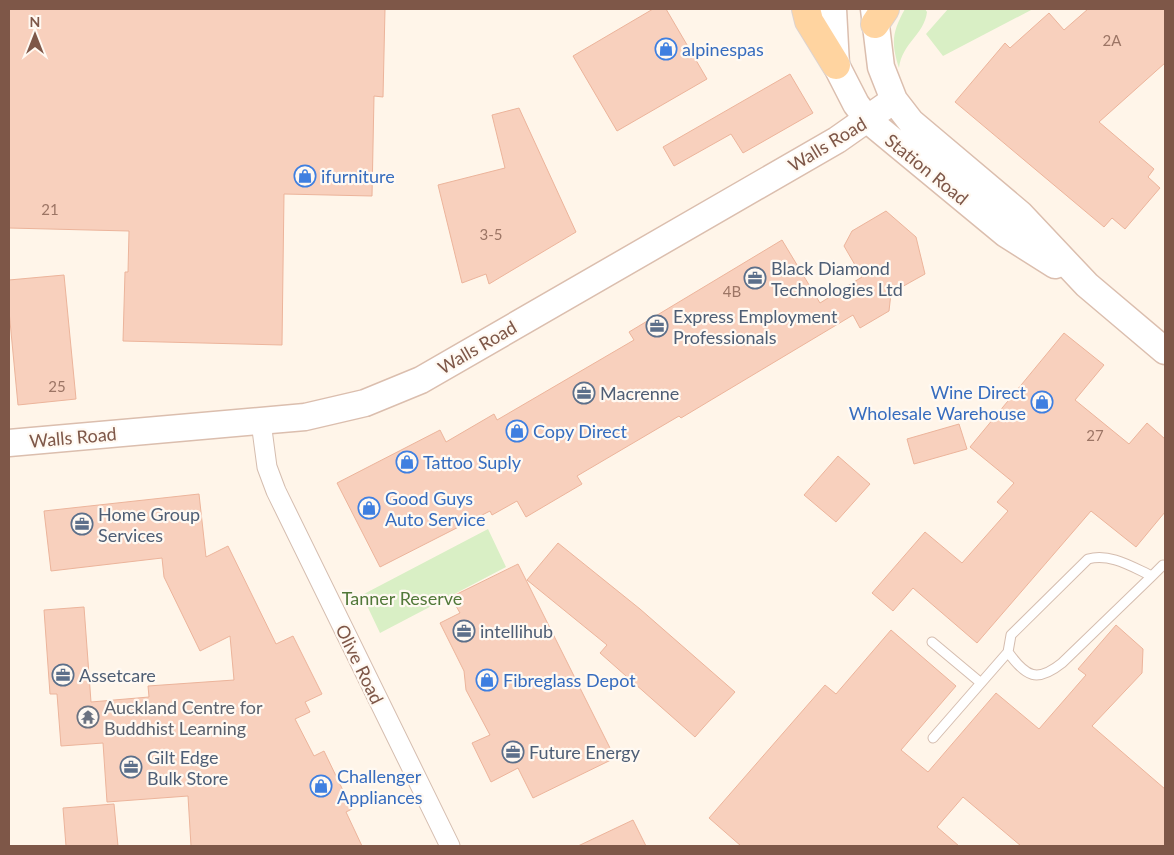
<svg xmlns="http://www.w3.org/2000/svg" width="1174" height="855" viewBox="0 0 1174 855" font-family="Lato,sans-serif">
	<rect width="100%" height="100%" fill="#fff5e9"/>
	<path fill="#d9efc5" d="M905,9h20l2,3c-3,23 -25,31 -28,56 -8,-25 -7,-36 6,-59z
		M948,9h85l-90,47 -17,-22z
		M488,529l18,38 -126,66 -18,-38z"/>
	<path fill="#f8d0bd" stroke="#ecb49b" d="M9,9h376l-2,88 -9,-1 -2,100 -88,-2 -2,151 -159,-4 2,-69h3l1,-41 -120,-3z
		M653,9h13l41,70 -90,52 -44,-75z
		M1088,9h77v54l-66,59 55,47 -6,8 12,11 -35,41 -13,-11 -8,9 -149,-125 50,-59 5,5 39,-35 15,17z
		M790,74l23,39 -70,40 -12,-19 -57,32 -11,-19z
		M519,108l57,124 -87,52 -3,-10 -24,9 -24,-98 67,-17 -13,-53z
		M886,211l30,26 9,37 -34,19 -2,18 -29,17 -7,-13 -172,103 -2,-2 -102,60 5,8 -56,33 -9,-16 -25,14 -2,-4 -110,56 -43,-84 103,-53 6,12 48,-28 3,6 137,-80 -5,-8 153,-92 38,63 42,-26 -18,-31 8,-15z
		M64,275l12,124 -58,6 -9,-94v-31z
		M1064,333l40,32 -29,35 54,44 18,-21 18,16v73l-29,35 -45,-36 -114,132 -64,-55 -20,23 -21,-18 53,-61 37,31 46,-52 -11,-9 17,-19 -44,-36z
		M959,424l8,25 -53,15 -7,-25z
		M838,456l32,28 -34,38 -32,-27z
		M199,494l7,63 22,-11 48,98 17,-8 29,58 -17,8 5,10 -15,7 19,37 10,-5 28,58 -6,3 16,34h-171l-3,-50 -81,6 -4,-59 -42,3 -4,-52h-7l-6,-84 40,-3 7,95 58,-5 -1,-11 86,-6 -4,-44 -30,15 -36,-74 -2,-19 -111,13 -7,-60z
		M558,543l82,66 95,83 -40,45 -95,-84 7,-8 -80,-65z
		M518,564l97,194 -82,40 -15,-30 -27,14 -19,-39 18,-8 -24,-45 -2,-19 -24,-48 20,-10 -9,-16z
		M1116,625l27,24 -1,24 -50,53 73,63v57h-144l-58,-49 -26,30 22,19h-218l-32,-28 116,-133 11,9 55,-64 65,56 -55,64 27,22 68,-79 43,36 47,-54 -8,-6z
		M114,804l4,42h-52l-3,-38z
		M633,820l13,26h-68z"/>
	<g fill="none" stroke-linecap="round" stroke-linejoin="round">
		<g stroke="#d5bdaf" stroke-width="11">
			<path id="lane" d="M1152,576c-20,-9 -41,-23 -64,-17l-77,76 -3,17c18,25 29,31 54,11l90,-87 11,-11
				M932,642l49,41
				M933,738l75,-86"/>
		</g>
		<g stroke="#d5bdaf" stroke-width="21">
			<path id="street" d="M261,422l6,45 9,24 174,355"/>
		</g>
		<g stroke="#dbbeae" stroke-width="29">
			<path id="secondary" d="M833,9l3,56 20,39 12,16 138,114 49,31
				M874,9l7,58 13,33 17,22 109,92 67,71 78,66
				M9,443l296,-26 60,-14 56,-23 416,-240 57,-40"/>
		</g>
		<g stroke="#ddd3cf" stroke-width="30">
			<path id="primary" d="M806,9l3,12 27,44
				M875,24l10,-15"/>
		</g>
		<use href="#lane" stroke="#fff" stroke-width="9"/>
		<use href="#street" stroke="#fff" stroke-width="19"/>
		<use href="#secondary" stroke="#fff" stroke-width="26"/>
		<use href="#primary" stroke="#ffd4a0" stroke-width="28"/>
	</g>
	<defs>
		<g id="shop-ring" transform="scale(1.125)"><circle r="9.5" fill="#fff9f2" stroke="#3f7fe0" stroke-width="1.5"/><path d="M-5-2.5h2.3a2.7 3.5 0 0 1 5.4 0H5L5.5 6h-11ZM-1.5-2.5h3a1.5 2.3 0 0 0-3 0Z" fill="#3f7fe0"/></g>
		<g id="office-ring" transform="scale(1.125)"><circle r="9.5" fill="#fff9f2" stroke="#5c6f8a" stroke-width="1.5"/><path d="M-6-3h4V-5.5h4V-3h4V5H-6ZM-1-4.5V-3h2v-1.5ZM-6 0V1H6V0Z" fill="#5c6f8a"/></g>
		<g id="temple-ring" transform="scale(1.125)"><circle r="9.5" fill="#fff9f2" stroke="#6b7280" stroke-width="1.5"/><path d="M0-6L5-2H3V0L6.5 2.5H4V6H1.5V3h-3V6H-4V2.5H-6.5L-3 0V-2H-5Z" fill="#6b7280"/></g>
	</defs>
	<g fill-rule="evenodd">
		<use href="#shop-ring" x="666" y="49"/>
		<use href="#shop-ring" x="305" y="176"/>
		<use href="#office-ring" x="755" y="278"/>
		<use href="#office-ring" x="657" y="326"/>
		<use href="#office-ring" x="584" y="393"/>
		<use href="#shop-ring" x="1042" y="402"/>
		<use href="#shop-ring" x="517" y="431"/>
		<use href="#shop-ring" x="407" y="462"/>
		<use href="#shop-ring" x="369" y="508"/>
		<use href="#office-ring" x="82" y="524"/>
		<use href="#office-ring" x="464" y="631"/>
		<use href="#office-ring" x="63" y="675"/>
		<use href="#shop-ring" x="487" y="680"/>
		<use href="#temple-ring" x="88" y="717"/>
		<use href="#office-ring" x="513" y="752"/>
		<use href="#office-ring" x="131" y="767"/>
		<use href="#shop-ring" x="321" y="786"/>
	</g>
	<g text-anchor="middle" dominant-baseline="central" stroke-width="4.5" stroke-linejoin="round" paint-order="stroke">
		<g font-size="15" fill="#9c7565">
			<text x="1112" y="40">2A</text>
			<text x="50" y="209">21</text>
			<text x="491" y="234">3-5</text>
			<text x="732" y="291">4B</text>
			<text x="57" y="386">25</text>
			<text x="1095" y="435">27</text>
		</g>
		<g font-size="18" fill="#366cbe" stroke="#fff9f2" text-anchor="start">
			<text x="682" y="49">alpinespas</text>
			<text x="321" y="176">ifurniture</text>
			<text x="1026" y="392" text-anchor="end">Wine Direct<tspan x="1026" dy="21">Wholesale Warehouse</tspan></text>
			<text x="533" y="431">Copy Direct</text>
			<text x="423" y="462">Tattoo Suply</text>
			<text x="385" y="498">Good Guys<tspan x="385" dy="21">Auto Service</tspan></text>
			<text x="503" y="680">Fibreglass Depot</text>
			<text x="337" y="776">Challenger<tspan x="337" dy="21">Appliances</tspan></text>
		</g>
		<g font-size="18" fill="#7e5748" stroke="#fff9f2">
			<text transform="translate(827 144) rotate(-31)">Walls Road</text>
			<text transform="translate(927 169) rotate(39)">Station Road</text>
			<text transform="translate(477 347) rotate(-30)">Walls Road</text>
			<text transform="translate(73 437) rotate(-5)">Walls Road</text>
			<text transform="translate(360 664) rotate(64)">Olive Road</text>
		</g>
		<g font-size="18" fill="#4e5e75" stroke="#fff9f2" text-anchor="start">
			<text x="771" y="268">Black Diamond<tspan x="771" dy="21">Technologies Ltd</tspan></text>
			<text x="673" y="316">Express Employment<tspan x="673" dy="21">Professionals</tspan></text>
			<text x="600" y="393">Macrenne</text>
			<text x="98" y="514">Home Group<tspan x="98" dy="21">Services</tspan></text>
			<text x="480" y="631">intellihub</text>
			<text x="79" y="675">Assetcare</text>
			<text x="529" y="752">Future Energy</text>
			<text x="147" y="757">Gilt Edge<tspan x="147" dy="21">Bulk Store</tspan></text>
		</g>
		<g font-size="18" fill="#517839" stroke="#fff9f2">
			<text x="402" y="598">Tanner Reserve</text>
		</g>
		<g font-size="18" fill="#5b616d" stroke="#fff9f2" text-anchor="start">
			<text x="104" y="707">Auckland Centre for<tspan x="104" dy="21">Buddhist Learning</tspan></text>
		</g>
	</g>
	<rect width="1174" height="855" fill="none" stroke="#7e5748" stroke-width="20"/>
	<g transform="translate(35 35)" stroke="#fff9f2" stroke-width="4" paint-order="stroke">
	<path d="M0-4L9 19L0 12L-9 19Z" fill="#7e5748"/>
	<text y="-8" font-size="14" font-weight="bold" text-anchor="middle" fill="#7e5748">N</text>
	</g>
</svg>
